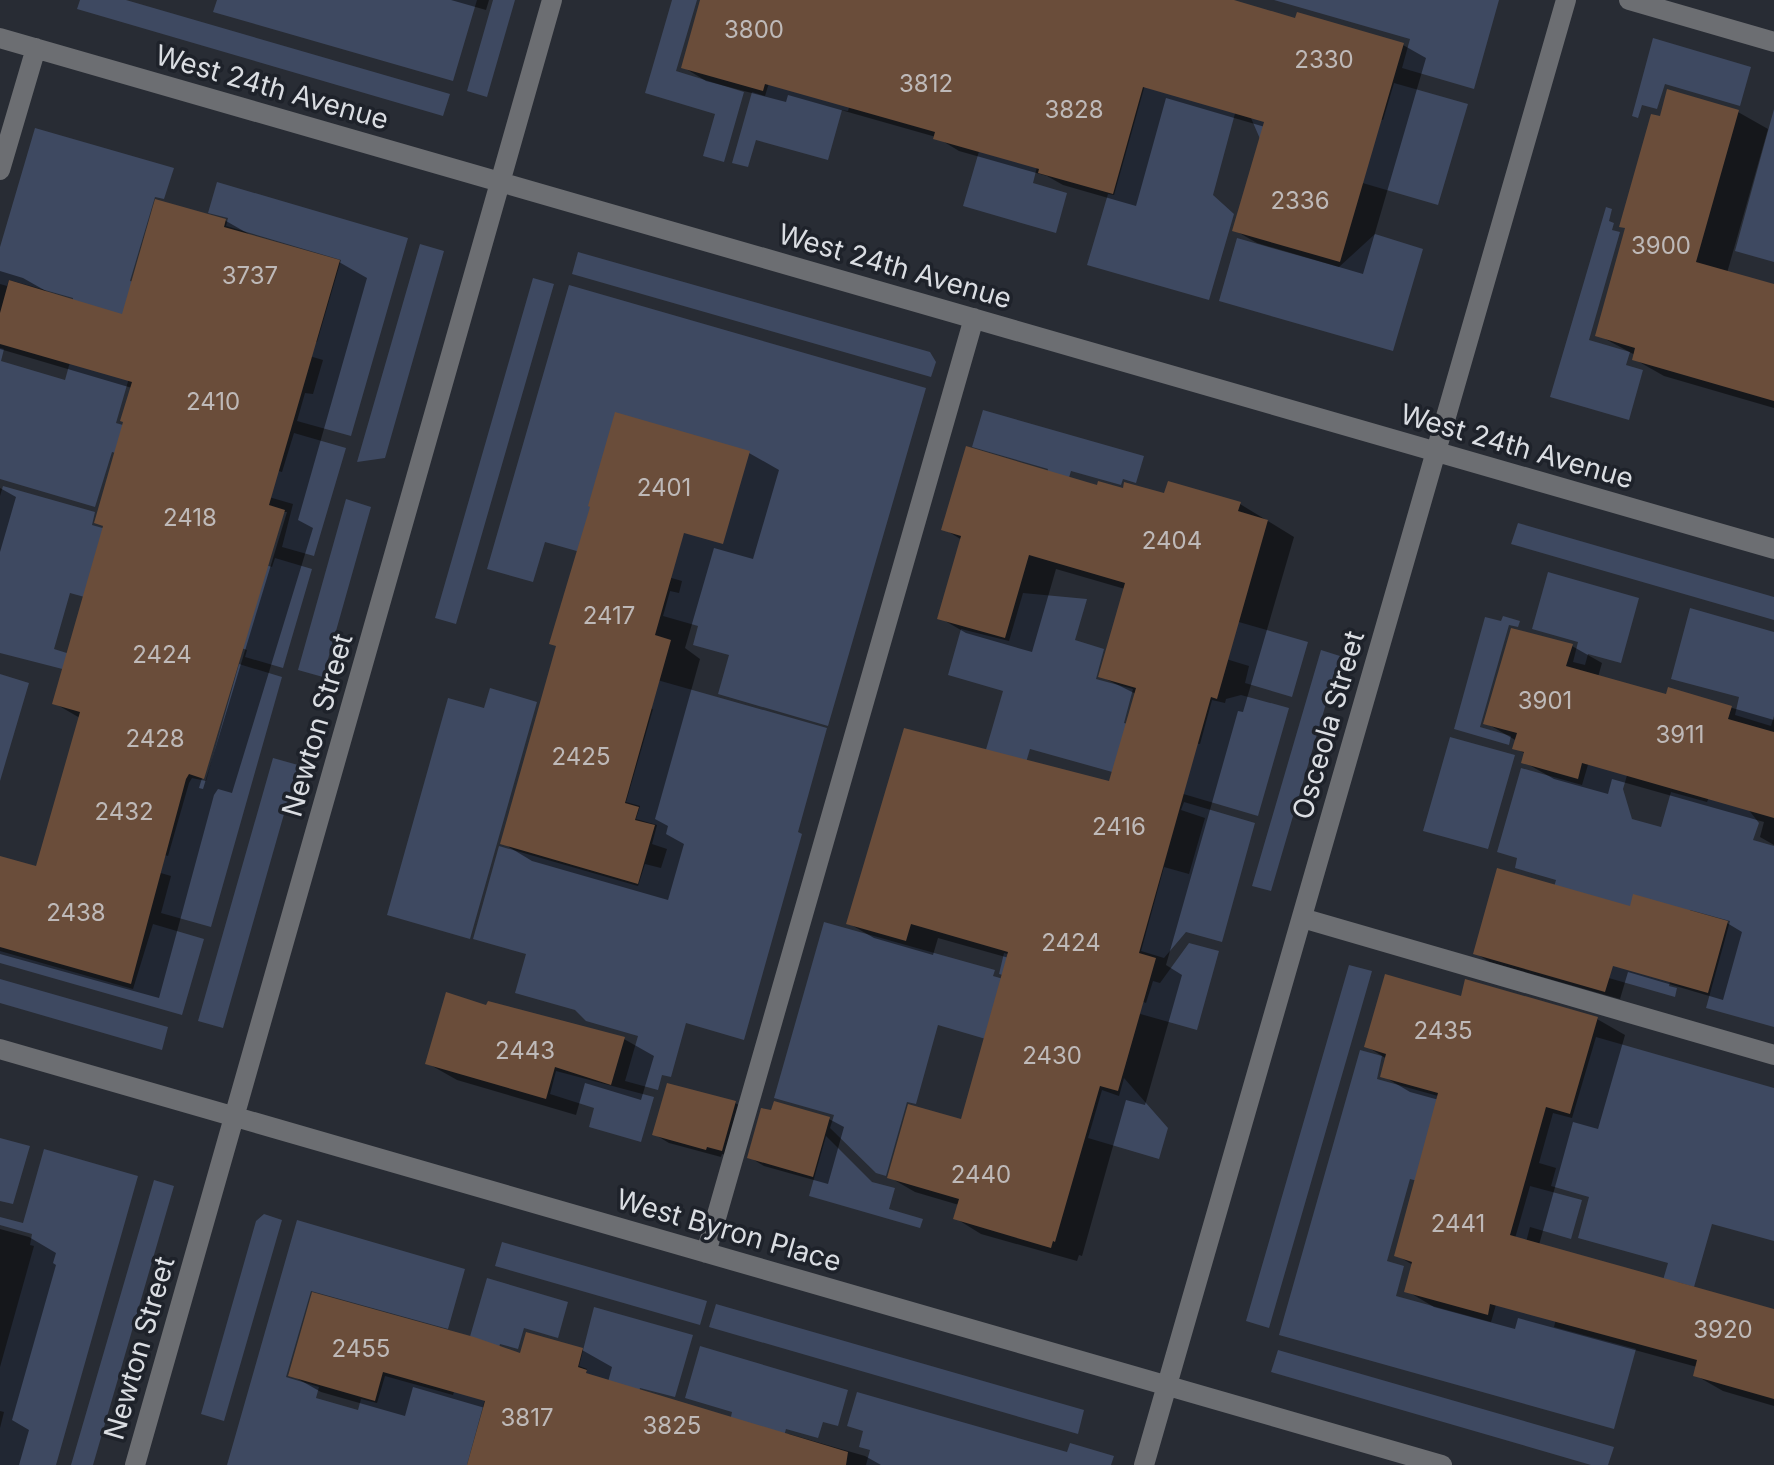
<svg xmlns="http://www.w3.org/2000/svg" width="1774" height="1465" viewBox="0 0 1774 1465" font-family="Inter,sans-serif">
	<rect width="100%" height="100%" fill="#282c34"/>
	<path fill="#3e4961" d="M80,0h46l324,94 -7,22 -366,-107z
		M217,0h260l-24,81 -240,-69z
		M493,0h22l-28,97 -20,-6z
		M672,0h25l-21,71 68,21 -20,70 -21,-6 12,-42 -70,-21z
		M880,0l-32,111 -6,-1 -14,50 -72,-20 -8,27 -16,-4 20,-71 13,4 10,-33z
		M1274,0h225l-25,89 -72,-21 8,-29z
		M1653,38l98,29 -11,39 -75,-22 -8,25 -15,-4 -4,13 -6,-2z
		M1004,66l34,97 -5,20 34,10 -11,40 -93,-27z
		M1150,67l93,17 -30,111 21,19 -25,86 -122,-35 21,-71 6,1z
		M1394,83l74,21 -30,101 -171,-50 -16,-37 115,-3 17,5z
		M1774,109v153l-39,-11z
		M35,128l139,40 -10,31 -9,-2 -25,84 41,11 35,40 -134,-26 1,-8 -64,-18 -2,6 -7,-2v-37z
		M217,182l191,56 -57,198 -54,-15 8,-28 8,1 10,-34 -24,-7 4,-15 14,4 24,-82 -115,-34 2,-8 -20,-5z
		M1606,207l6,2 -3,12 5,2 -2,7 8,2 -31,108 41,12 -4,13 17,5 -14,50 -79,-23z
		M1375,234l48,15 -30,102 -174,-50 18,-63 102,29z
		M420,244l24,7 -59,207 -28,4z
		M578,252l352,100 6,10 -5,15 -359,-103z
		M533,278l21,6 -98,340 -21,-6z
		M569,285l357,103 -98,338 -110,-32 11,-39 -36,-10 5,-19 -35,-10 7,-25 9,2 3,-12 -137,-39 -12,40 -46,-13z
		M140,340l-24,83 166,49 12,-39 52,15 -32,108 -32,-9 11,-43 -181,-52 -17,55 -95,-28v-131l4,1 -3,12 64,19 5,-18z
		M983,410l161,46 -8,27 -13,-4 -2,6 -50,-14 -14,46 -20,-6 11,-42 -76,-22z
		M3,486l92,26 -3,13 157,45 4,-9 19,6 3,-9 37,11 -29,99 -38,-11 2,-7 -119,-41 -58,-16 -16,56 32,10 -4,15 -82,-21v-157z
		M346,499l25,8 -48,170 -25,-7z
		M1518,523l256,74v23l-263,-76z
		M1548,572l91,26 -18,65 -33,-9 -3,11 -12,-3 5,-20 -46,-13z
		M1023,593l64,6 -12,41 29,9 -8,30 37,10 -9,34 55,15 -13,49 -136,-38 -8,27 -37,-23 18,-62 -55,-16 13,-46 48,12z
		M1690,608l84,24v84l-3,10 -36,-11 4,-18 -68,-18z
		M1211,614l97,28 -16,55 -47,-14 4,-17 -23,-7z
		M1503,616l17,5 -2,6 -9,-2 -29,102 31,9 -2,9 -55,-16 31,-112 16,4z
		M1321,650l19,6 -69,235 -19,-5z
		M239,664l43,13 -71,250 -50,-14 10,-37 -100,-29 5,-17 92,26 21,-73 3,-5 14,3z
		M629,672l198,56 -29,104 4,2 -58,206 -58,-17 -15,54 -9,-2 -4,15 -33,-9 13,-45 -52,-15 -11,-11 -60,-17 11,-39 -53,-15 26,-93 139,40 7,-22 16,4 6,-19 -15,-5 5,-19 -21,-6 4,-13 -14,-4 27,-93 -31,-10z
		M0,674l29,9 -29,98z
		M490,688l47,14 -67,237 -83,-24 61,-217 36,10z
		M1241,695l48,13 -31,108 -78,-23 15,-50 5,1 12,-44 13,3 1,-4z
		M1450,737l65,18 -27,94 -65,-18z
		M1595,741l33,31 -5,17 9,30 29,8 10,-35 36,10 3,-8 34,10 15,19 -6,17 21,6v181l-68,-19 24,-87 -40,-11 -21,76 8,2 -2,9 -150,-43 14,-14 17,-60 -41,-12 2,-10 -20,-6 24,-84 61,17z
		M273,758l25,7 -75,263 -25,-7z
		M1184,802l71,21 -33,119 -36,-10 -22,26 -23,-7 23,-84 25,7 16,-56 -24,-8z
		M824,922l171,48 -2,6 14,4 -11,62 -58,-17 -22,79 -9,-2 -21,74 -10,-3 -46,-45 4,-13 -60,-17z
		M153,924l51,15 -22,76 -182,-52v-12l133,38z
		M1189,943l30,8 -22,79 -198,-56 5,-21 49,14 93,36 7,-22 7,2z
		M1349,965l23,6 -103,357 -23,-7z
		M0,979l168,48 -6,23 -162,-47z
		M1596,1037l178,51v153l-62,-17 -18,63 -17,-5 -10,33 -13,-4 14,-48 -90,-25 11,-41 -38,-11 5,-18 -17,-5 14,-50 19,5z
		M1360,1050l22,6 -5,23 115,32 -63,73 -19,-5 -23,82 17,5 -8,30 95,26 39,-136 52,14 -11,39 -41,-12 -12,46 46,13 -10,41 82,22 -22,80 -335,-94z
		M556,1071l98,26 -13,45 -52,-15 5,-19 -44,-14z
		M1124,1078l44,50 -9,31 -71,-21 14,-48 17,6z
		M826,1136l46,46 23,6 -6,21 34,10 -3,9 -111,-32z
		M0,1138l30,8 -17,58 -13,-3z
		M44,1149l94,27 -82,289h-56v-37l4,-16 -4,-1v-44l34,-121 -4,-1 2,-11 -32,-9v-8l23,6z
		M154,1180l20,6 -81,279h-22z
		M264,1214l18,6 -58,201 -23,-7 55,-193z
		M297,1220l168,49 -17,60 -137,-38 -25,86 33,10 -3,11 42,12 3,-11 16,4 8,-27 68,19 34,-117 81,24 -10,36 -34,-10 -6,21 -18,-5 -33,121h-240z
		M502,1242l205,59 -7,24 -205,-59z
		M716,1304l368,106 -6,24 -369,-107z
		M594,1307l99,28 -18,62 -35,-9 -23,77h-58l28,-96 -8,-3z
		M700,1346l148,44 -10,36 -15,-4 -5,16 -32,-9 -10,36 -46,-44 2,-9 -47,-14z
		M1278,1350l336,97 -6,18h-17l-320,-93z
		M857,1392l210,60 3,-9 44,13 -3,9h-245l4,-15 -11,-3 4,-16 -16,-5z"/>
	<path fill="#0007" fill-rule="evenodd" d="M451,0h38l-3,10z
		M704,0h523l70,20 106,25 23,13 -63,216 -106,-31 -23,-13 31,-103 -99,-29 -30,108 -73,-21 -16,-9 -88,-25 -23,-14 -148,-42 -2,7 -80,-21 -23,-14z
		M1738,112l30,17 -41,144 47,13v122l-110,-32 -30,-17 1,-4 -37,-20z
		M157,201l69,20 28,16 85,25 28,16 -69,242 15,8 -81,265 -14,-4 -4,6 -55,203 -159,-44v-96l37,10 43,-150 -26,-15 51,-176 -8,-5 28,-100 7,-34 -132,-39v-78l23,7 30,17 71,22zM283,512h4l-84,277 -4,-1z
		M749,453l30,17 -26,89 -39,-11 -29,100 15,11 -45,160 13,7 -2,8 18,10 -16,56 -136,-39 -30,-18 56,-196z
		M1169,484l71,20 54,33 -51,175 -5,-1 -72,254 16,10 -37,130 -19,-5 -44,156 -3,-1 -2,6 -96,-27 -26,-16 4,-13 -44,-13 -26,-15 73,-56 47,-163 -71,-20 -5,17 -59,-17 -26,-15 263,-140 25,-89 -36,-18 25,-87 -69,-20 -24,83 -66,-19 -26,-15 22,-78 -18,-11 154,-42 68,9z
		M0,488l16,9 -16,55z
		M1572,646l30,17 -4,14 70,20 2,-7 104,30v125l-14,-8 4,-15 -152,-43 -4,15 -54,-15 -30,-17 2,-8 -11,-6 2,-7 -31,-18z
		M1631,908l96,15 15,9 -19,68 -95,-28 -8,27 -130,-37 -15,-9z
		M1462,998l135,21 28,16 -27,94 -25,-7 -34,123 235,67v94l-51,-15 -28,-16 2,-8 -179,-49 -3,11 -81,-22 -27,-16 6,-26 -17,-10 43,-155 -29,-8 -27,-16 4,-17 -21,-13z
		M488,1008l136,31 30,17 -13,44 -56,-17 -9,32 -119,-35 -30,-17z
		M735,1103l15,8 -13,47 -15,-4 -1,3 -52,-14 -15,-9z
		M829,1119l15,8 -16,57 -64,-18 -15,-9z
		M0,1229l29,8 27,16 -3,10 3,2 -44,155 17,10 -10,35h-19z
		M582,1350l30,17 -4,15 181,54v-2l76,22 16,9h-410l14,-57 -72,-21 -8,29 -84,-24 -30,-17z"/>
	<path fill="#6a4d3a" d="M700,0h534l61,18 2,-6 107,31 -64,219 -108,-31 32,-109 -121,-35 -30,107 -75,-21 1,-4 -106,-30 2,-7 -170,-48 -2,7 -82,-23z
		M1667,89l72,21 -43,152 78,22v117l-142,-41 3,-12 -40,-12 30,-108 -6,-1 32,-113 9,2z
		M155,199l71,20 -2,8 116,33 -71,245 16,5 -81,269 -15,-5 -3,5 -55,205 -131,-37v-91l36,10 44,-154 -28,-8 51,-178 -9,-3 29,-101 -3,-1 12,-39 -132,-38v-31l9,-33 113,34z
		M615,412l135,39 -27,93 -39,-11 -29,102 16,5 -46,163 14,4 -4,13 20,5 -17,59 -138,-40 56,-198 -7,-2 41,-137 -2,-1z
		M966,446l131,39 1,-4 25,7 1,-6 40,11 4,-12 73,21 -3,9 30,9 -51,179 -6,-2 -72,256 17,5 -38,133 -18,-5 -45,156 -2,-1 -2,7 -98,-29 6,-20 -72,-21 21,-74 53,15 47,-167 -97,-28 -5,17 -60,-17 58,-196 205,53 27,-93 -38,-11 27,-94 -96,-28 -24,83 -68,-19 24,-83 -20,-6z
		M1511,628l62,16 -7,22 100,28 2,-7 64,19 -4,13 46,13v86l-192,-55 -4,16 -57,-16 3,-11 -12,-3 5,-16 -34,-9z
		M1497,868l133,38 3,-12 95,27 -20,72 -95,-27 -8,26 -132,-38z
		M1385,974l76,22 4,-17 133,38 -28,97 -24,-7 -36,128 264,74v90l-81,-23 4,-16 -207,-56 -2,11 -84,-23 8,-30 -18,-6 44,-163 -58,-16 6,-23 -22,-7z
		M446,992l40,13 2,-4 137,36 -14,48 -56,-18 -9,32 -121,-35z
		M667,1083l69,18 -14,50 -15,-4 -1,3 -54,-15z
		M774,1101l56,16 -17,60 -66,-19 14,-50 10,2z
		M312,1292l162,45 46,16 6,-21 57,16 -5,19 9,3 -1,3 262,79 -2,13h-379l18,-64 -102,-29 -8,29 -87,-25z"/>
	<g fill="none" stroke-linecap="round" stroke-linejoin="round">
		<path stroke="#6c6e72" stroke-width="20" d="M1629,0l145,42
			M0,38l1774,511
			M0,170l36,-122
			M1302,918l472,137
			M0,1049l1442,416
			M706,1253l268,-935
			M135,1465l417,-1465
			M1144,1465l422,-1465"/>
	</g>
	<g text-anchor="middle" dominant-baseline="central" stroke-width="7" stroke-linejoin="round" paint-order="stroke">
		<g font-size="24" fill="#beb9b8">
			<text x="754" y="29">3800</text>
			<text x="1324" y="59">2330</text>
			<text x="926" y="83">3812</text>
			<text x="1074" y="109">3828</text>
			<text x="1300" y="200">2336</text>
			<text x="1661" y="245">3900</text>
			<text x="250" y="275">3737</text>
			<text x="213" y="401">2410</text>
			<text x="664" y="487">2401</text>
			<text x="190" y="517">2418</text>
			<text x="1172" y="540">2404</text>
			<text x="609" y="615">2417</text>
			<text x="162" y="654">2424</text>
			<text x="1545" y="700">3901</text>
			<text x="1680" y="734">3911</text>
			<text x="155" y="738">2428</text>
			<text x="581" y="756">2425</text>
			<text x="124" y="811">2432</text>
			<text x="1119" y="826">2416</text>
			<text x="76" y="912">2438</text>
			<text x="1071" y="942">2424</text>
			<text x="1443" y="1030">2435</text>
			<text x="525" y="1050">2443</text>
			<text x="1052" y="1055">2430</text>
			<text x="981" y="1174">2440</text>
			<text x="1458" y="1223">2441</text>
			<text x="1723" y="1329">3920</text>
			<text x="361" y="1348">2455</text>
			<text x="527" y="1417">3817</text>
			<text x="672" y="1425">3825</text>
		</g>
		<g font-size="28" fill="#dadde2" stroke="#1e222a">
			<text transform="translate(272 87) rotate(16)">West 24th Avenue</text>
			<text transform="translate(895 266) rotate(16)">West 24th Avenue</text>
			<text transform="translate(1517 446) rotate(16)">West 24th Avenue</text>
			<text transform="translate(317 725) rotate(-74)">Newton Street</text>
			<text transform="translate(1328 725) rotate(-74)">Osceola Street</text>
			<text transform="translate(729 1230) rotate(16)">West Byron Place</text>
			<text transform="translate(139 1348) rotate(-74)">Newton Street</text>
		</g>
	</g>
</svg>
